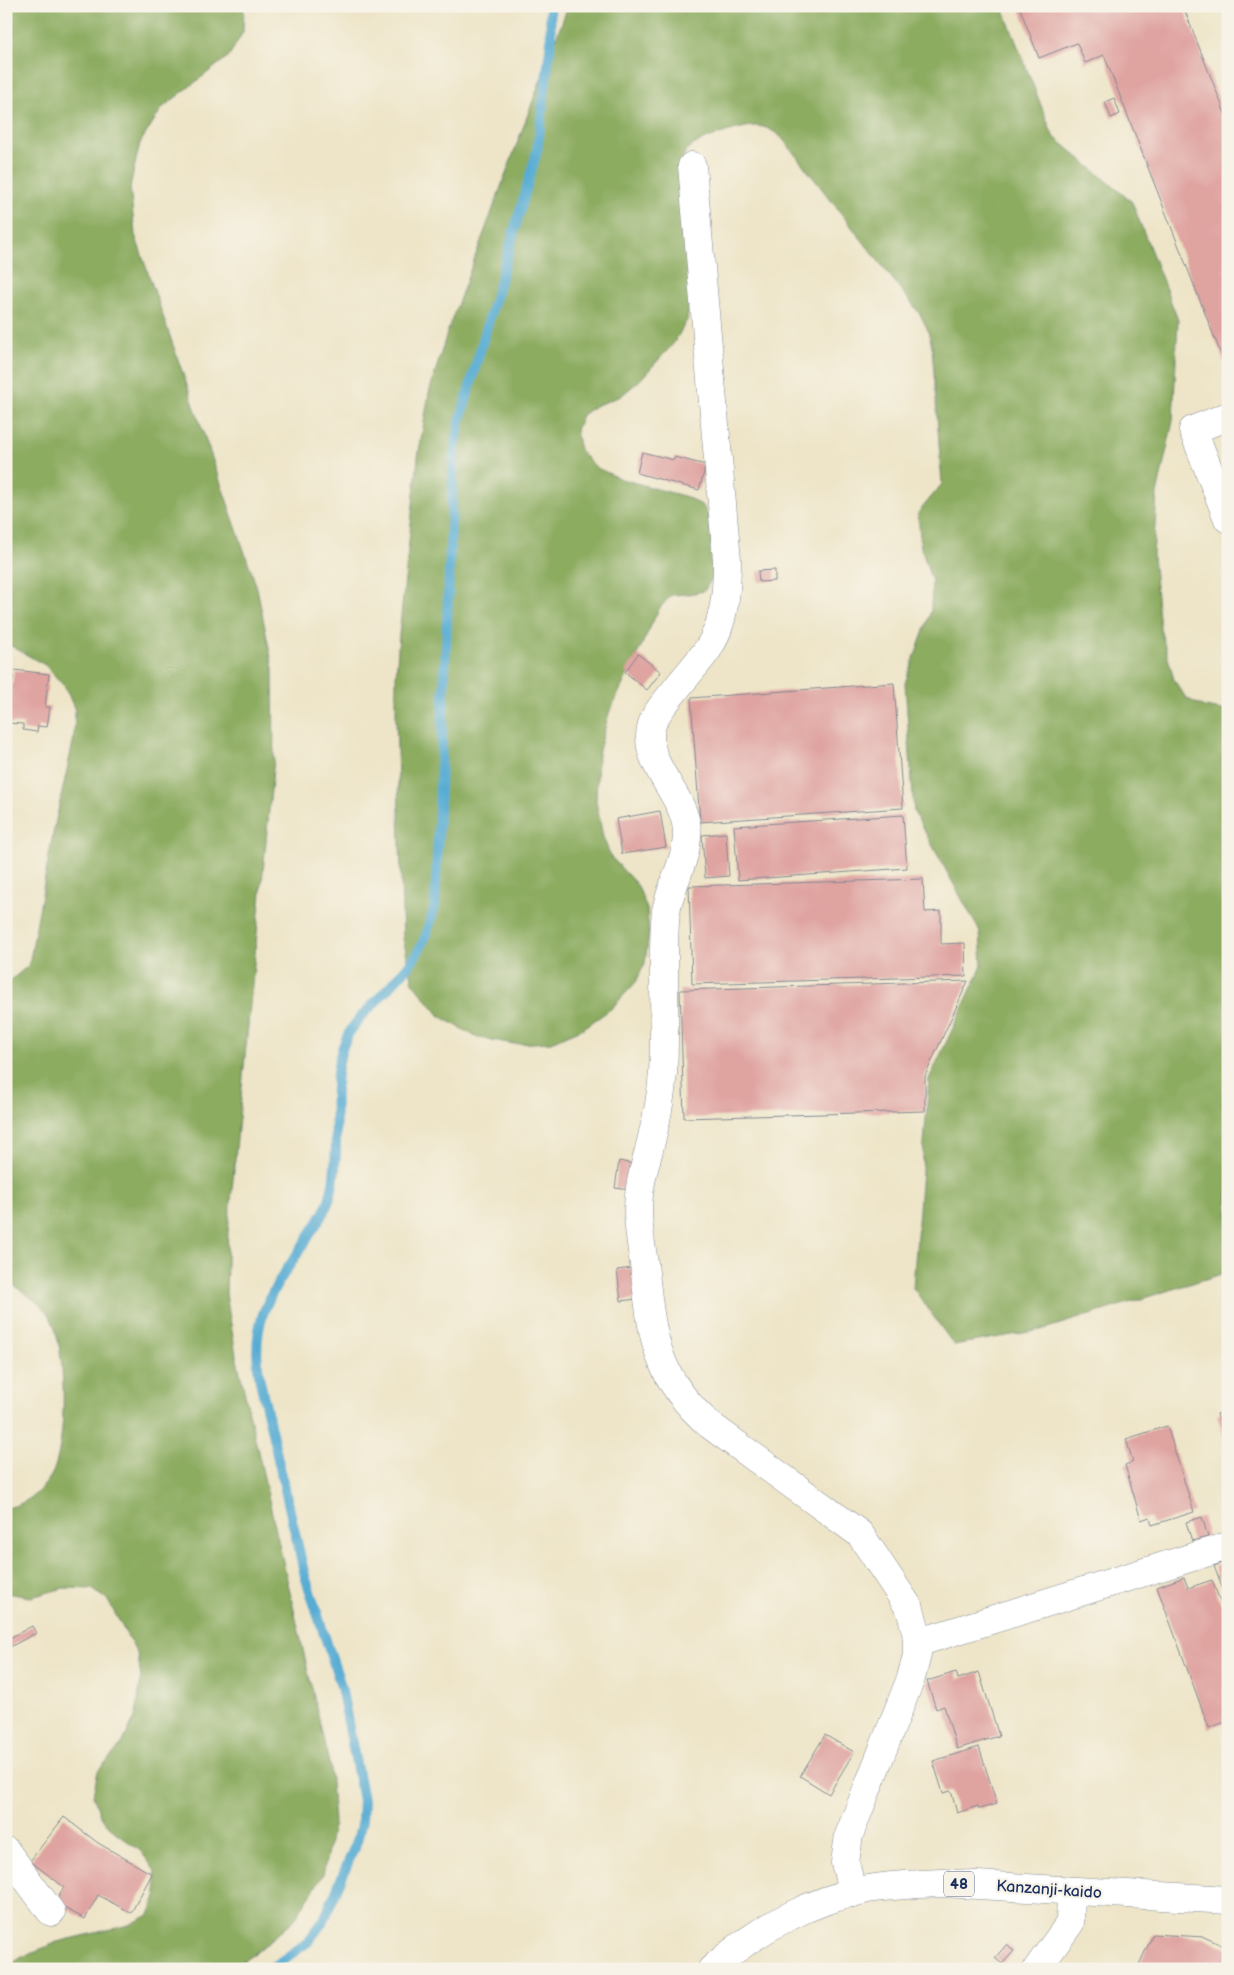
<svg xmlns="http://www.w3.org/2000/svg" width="1234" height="1975" viewBox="0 0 1234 1975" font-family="'Balsamiq Sans',sans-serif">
	<rect width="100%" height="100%" fill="#f7f3e8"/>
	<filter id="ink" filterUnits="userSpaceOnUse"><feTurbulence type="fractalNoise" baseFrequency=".02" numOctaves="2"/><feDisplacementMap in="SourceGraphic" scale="10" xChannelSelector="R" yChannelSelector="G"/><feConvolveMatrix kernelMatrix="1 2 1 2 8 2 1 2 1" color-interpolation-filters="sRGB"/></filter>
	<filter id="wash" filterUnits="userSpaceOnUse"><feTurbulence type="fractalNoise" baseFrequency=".0096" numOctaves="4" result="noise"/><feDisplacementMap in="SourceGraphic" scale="20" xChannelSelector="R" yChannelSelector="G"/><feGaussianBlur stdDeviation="1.12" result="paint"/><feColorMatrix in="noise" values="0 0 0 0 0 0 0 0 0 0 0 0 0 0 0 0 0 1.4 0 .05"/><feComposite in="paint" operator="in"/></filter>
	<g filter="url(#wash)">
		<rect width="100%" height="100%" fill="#eee5c8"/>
		<path fill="#8cac61" stroke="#546e60" d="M6,6h238l-1,26 -14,24 -67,52 -22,35 -10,44 5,48 122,353 16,80 1,91 -46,472 -2,63 10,61 94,413 4,54 -11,53 -29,45 -36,31 -26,18h-225l11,-10 39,-17 72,-17 20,-10 8,-21 -2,-23 -13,-19 -28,-21 -14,-15 -7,-21 5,-24 24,-27 14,-29 5,-36 -3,-24 -31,-56 -15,-10 -28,-1 -33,9 -25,-4v-85c19,-3 35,-16 45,-32 17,-29 16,-131 -1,-159 -10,-16 -29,-26 -44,-37v-296l23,-19 25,-136 20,-91 1,-28 -10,-23 -20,-22 -39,-22z
			M568,6h434l51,130 79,66 46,118 -5,101 -16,73 -4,62 7,72 14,52 12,18 18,9 24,4v561l-187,58 -87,15 -41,-57 16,-209 53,-113 -2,-34 -66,-120 -9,-129 26,-72 1,-30 -11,-33 -3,-35 24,-29 -10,-138 -4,-16 -8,-16 -138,-176c-8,-7 -16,-12 -27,-12 -14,0 -61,14 -69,25 -2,2 -3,7 -5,10l10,131 -4,28 -13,23 -34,37 -19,16 -26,10 -13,9 -6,15 4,21 17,17 24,11 66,18 16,9 8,16 3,39 -1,16 -9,14 -15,3 -18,1 -12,14 -50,104 -11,41 -2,47 7,36 8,20 27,29 9,23 2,25 -4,29 -9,19 -24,26 -28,20 -33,14 -37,2 -38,-7 -36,-21 -27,-33 -10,-45 -7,-219v-42l3,-42 19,-178 11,-64 18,-60z"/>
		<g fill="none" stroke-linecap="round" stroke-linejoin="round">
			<path stroke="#57acd3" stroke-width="10" d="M270,1969l38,-27 16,-22 33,-79 5,-20 1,-21 -22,-114 -36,-110 -45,-195c-12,-67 15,-92 49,-145 7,-11 16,-23 20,-36 16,-49 -4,-116 17,-161 7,-16 21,-28 33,-41 13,-14 27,-27 37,-43 10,-15 14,-32 19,-49l19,-451 6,-34 77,-270 14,-110 -1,-35"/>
		</g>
		<g id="blocks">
			<path fill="#dfa3a0" d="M1019,6h164l45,115v246h-2l-122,-312 -19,8 -8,-20 -38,15z
				M1114,98l6,16 -9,4 -6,-16z
				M642,452l32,8v-3l32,8 -7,25 -62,-17z
				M775,570v11l-16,1 -1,-11z
				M638,654l23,18 -14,18 -22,-18z
				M14,670l35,4 -4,33h5l-3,20 -9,-1 -1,6 -14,-2v-6l-17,-1v-29h5z
				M894,683l9,125 -203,14 -9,-124z
				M660,811l6,36 -44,7 -6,-35z
				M903,815l4,53 -169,12 -4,-54z
				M726,833l3,43 -24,2 -3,-43z
				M923,879l2,33 16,-1v33l24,-1 1,33 -274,8 -3,-98z
				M968,981l-43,95v35l-241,7 -4,-128z
				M619,1161l14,3 -3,26 -15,-2z
				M632,1268l4,31 -15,2 -4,-31z
				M1228,1410v37h-1l-10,-33z
				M1167,1426l27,86 -42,13 -2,-8 -9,3 -16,-55 8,-3 -7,-23z
				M1202,1517l6,20 -16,4 -6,-19z
				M1228,1561v42l-14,-37z
				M1184,1577l4,11 24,-8 16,42v99l-19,7 -52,-141z
				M32,1626l4,7 -30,16v-9z
				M956,1672l2,7 21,-7 20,64 -42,13 -13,-43 -8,3 -9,-28z
				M825,1735l29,17 -25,42 -29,-18z
				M979,1747l18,57 -18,5 -1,-3 -21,7 -6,-22 -8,2 -10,-32z
				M64,1817l34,26 54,31 -21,39 -33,-18 -13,24 -30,-16 9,-16 -34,-26z
				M1153,1934l51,3 24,11v21h-91z
				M1007,1944l7,7 -12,13 -7,-6z"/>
		</g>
	</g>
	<g filter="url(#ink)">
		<use href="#blocks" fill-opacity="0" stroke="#848a93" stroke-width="1"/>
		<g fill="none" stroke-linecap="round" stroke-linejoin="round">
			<g stroke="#848a93" stroke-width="29">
				<path id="minor" d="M692,166l35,394c0,30 -2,63 -19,89 -10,14 -22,27 -32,40 -9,12 -22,24 -25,39 -8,37 34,66 36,103 1,27 -16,53 -21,80 -2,17 -2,34 -2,51 0,37 1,74 -1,111 -2,22 -5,42 -11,64 -4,19 -11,38 -13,58 -3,23 2,47 5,69 8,70 10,113 66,161l150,109 50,75 6,22 1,12v12l-6,23 -62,157 -4,28 8,30
					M1228,416l-35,14 35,89
					M917,1643l311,-97
					M6,1851l45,61
					M1037,1969l33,-46 1,-32"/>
			</g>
			<g stroke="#848a93" stroke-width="29">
				<path id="primary" d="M712,1969c43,-39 99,-69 156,-80 25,-4 51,-5 76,-6l284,17"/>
			</g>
			<use href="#minor" stroke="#fff" stroke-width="28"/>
			<use href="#primary" stroke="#fff" stroke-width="28"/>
		</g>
	</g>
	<g text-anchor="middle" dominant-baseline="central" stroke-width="4.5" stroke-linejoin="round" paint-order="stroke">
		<rect fill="#f7f3e8" stroke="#5d6a87" stroke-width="1" x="944" y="1871.5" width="30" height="25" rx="4"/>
		<g font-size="15" font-weight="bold" fill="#1b2f5e">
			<text x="959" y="1884">48</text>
		</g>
		<g font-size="16" fill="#1b2f5e" stroke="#f7f3e8">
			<text transform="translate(1049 1890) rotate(4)">Kanzanji-kaido</text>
		</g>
	</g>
	<rect width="1234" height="1975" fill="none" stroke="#f7f3e8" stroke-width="25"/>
</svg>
